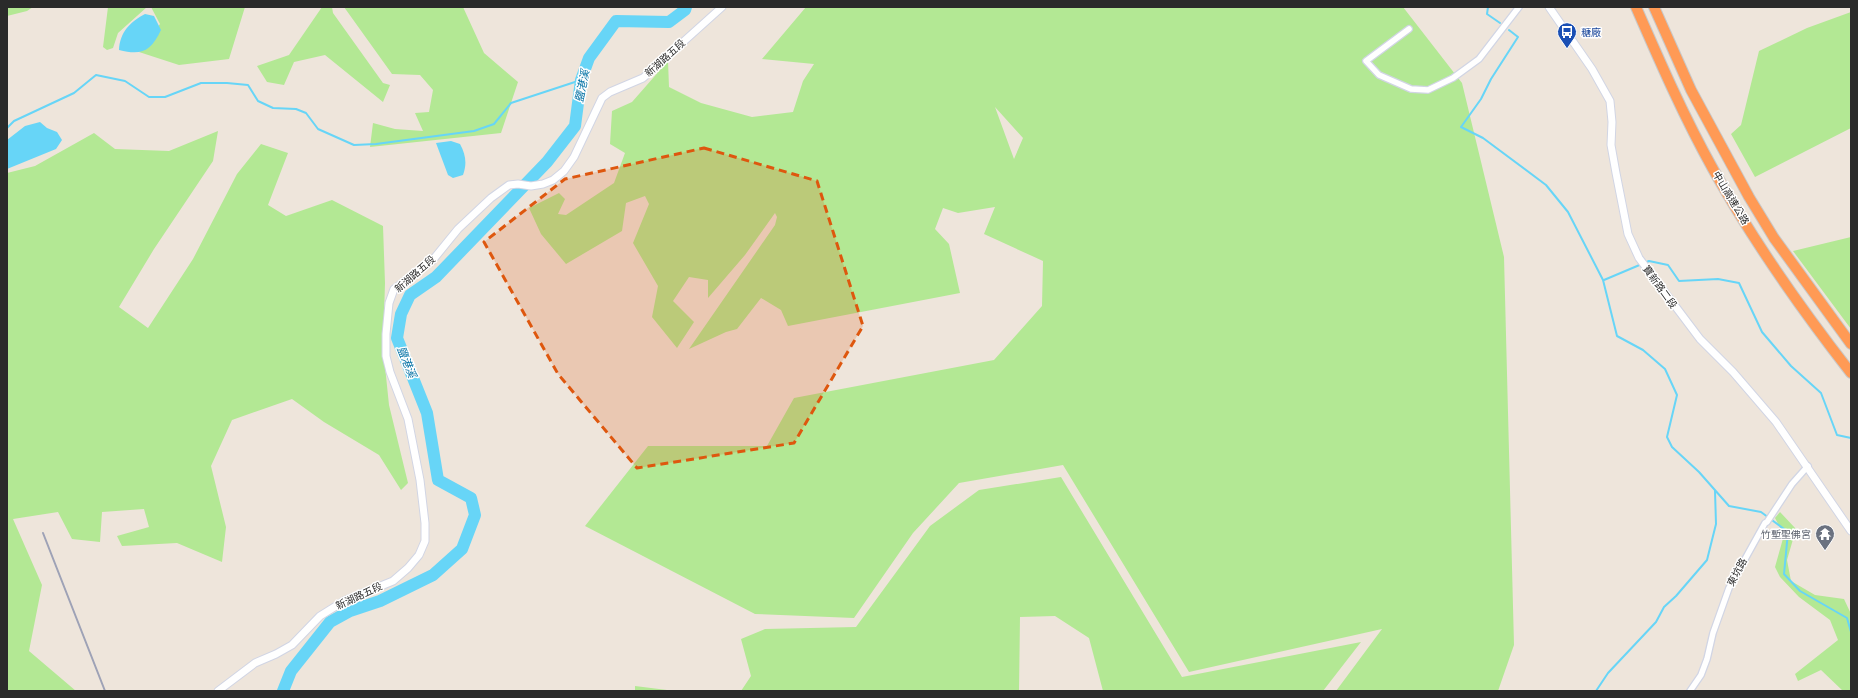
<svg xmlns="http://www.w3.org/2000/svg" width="1858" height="698" viewBox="0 0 1858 698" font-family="Quicksand,'Noto Sans TC',sans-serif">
	<rect width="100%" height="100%" fill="#eee5db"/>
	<path fill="#b3e894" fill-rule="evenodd" d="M7,7h26l-6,4 -20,5z
		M108,7h39l-29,26 -5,15 -6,2 -4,-3z
		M151,7h94l-16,52 -50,6 -40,-13 21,-28z
		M322,7h10l1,6 50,70 7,2 -7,17 -58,-47 -31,7 -10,23 -17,-3 -10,-16 32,-11z
		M344,7h119l21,46 34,29 -17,51 -131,14 3,-24 22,6 28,2 -8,-18 14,-1 4,-22 -13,-15 -28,-1z
		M806,7h597l59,76 42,174 10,388 -16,46h-162l46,-62 -193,43 -126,-207 -104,18 -46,50 -59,85 -99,-4 -170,-88 63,-80h119l27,-48 200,-38 48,-54 1,-45 -59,-27 11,-27 -37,6 -15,-5 -8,21 14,15 11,49 -172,33 -7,-16 -20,-12 -24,31 -11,3 -37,17 86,-124 2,-8 -2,-4 -30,42 -37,43v-18l-19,-3 -16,24 21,21 -17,26 -25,-31 6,-31 -25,-43 16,-39 -4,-8 -19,7 -4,28 -56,33 -25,-30 -12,-26 30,-15 6,6 -7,15 8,1 48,-32 11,-30 -15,-9 2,-33 20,-9 36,-41 1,26 32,16 51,14 41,-5 10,-31 11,-17 -52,-5zM995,107l28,31 -9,21z
		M1851,12v116l-96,49 -24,-43 10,-9 18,-74 48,-23z
		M218,131l-5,30 -59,88 -35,58 29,21 45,-69 44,-85 24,-30 27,9 -20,52 18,11 46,-16 51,26 2,57 -2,64 6,58 19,78 -7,7 -22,-35 -55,-33 -32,-23 -60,21 -21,46 15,61 -4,35 -45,-19 -55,3 -5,-10 32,-9 -5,-18 -42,3 -2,30 -28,-3 -14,-27 -45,7 29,66 -13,66 47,40h-69v-518l28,-7 59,-33 21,16 54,2z
		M1851,237v92l-58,-78z
		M1061,477l121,200 179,-35 -38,49h-220l-14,-53 -34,-22 -35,1 -1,74h-278l10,-15 -10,-37 24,-10 91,-2 74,-101 49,-36z
		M1780,512l16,17 -9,31 4,21 24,14 29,4 7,15v77h-8l-22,-21 -23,11 -3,-7 43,-34 -8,-20 -31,-23 -19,-20 -5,-10 9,-32 -9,-17z
		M635,686l40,5h-40z"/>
	<path fill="#67d5f7" d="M145,14l9,2 7,14c-10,21 -19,26 -42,20 1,-18 11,-28 26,-36z
		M40,122l7,6 10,4 5,8 -6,9 -49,20v-29l18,-14z
		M451,141l9,3c6,11 7,20 3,31l-10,3 -5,-3 -12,-32z"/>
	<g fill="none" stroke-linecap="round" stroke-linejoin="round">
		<path stroke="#67d5f7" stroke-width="2" d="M1488,7l-1,7 13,9
			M1509,30l9,7 -27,42 -10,20 -20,28 22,11 63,47 22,27 35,68 14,56 26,14 22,19 12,26 -10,42 5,10 27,25 30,34 32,6 27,20 -4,42 16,17 47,27 4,14
			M7,128l7,-7 60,-28 22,-18 29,6 24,16h16l36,-14h26l21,2 10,16 15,7 23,1 10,4 12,16 36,16 22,-1 98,-13 20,-7 17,-21 70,-23
			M1604,280l45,-19 19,4 11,16 39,-2 21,4 23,49 29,34 30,27 16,42 14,3
			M1596,691l12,-18 48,-51 8,-15 12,-11 31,-36 9,-36 -1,-33"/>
		<path stroke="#67d5f7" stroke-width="12" d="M283,691l8,-20 39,-49 20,-11 30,-10 53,-26 29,-26 13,-34 -4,-17 -33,-18 -11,-67 -30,-75 4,-24 9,-19 26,-18 111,-115 28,-36 6,-46 8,-22 27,-37 53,1 16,-12 1,-3"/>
		<g stroke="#d1d5e4" stroke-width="8">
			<path id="minor" d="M1409,29l-43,32 13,14 32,14 17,1 25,-12 26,-19 40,-52
				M1690,691l11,-16 6,-16 6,-26 16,-45 36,-65 2,-1 25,-38 16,-18"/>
		</g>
		<g stroke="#d1d5e4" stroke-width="9">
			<path id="tertiary" d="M1549,7l43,62 18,32 2,21 -1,23 5,28 12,61 11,24 61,81 33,33 43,50 75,109
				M218,691l37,-28 21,-9 16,-9 28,-29 24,-15 49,-20 15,-13 11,-13 6,-14v-18l-5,-43 -12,-61 -18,-47 -4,-16v-22l3,-31 5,-14 38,-28 26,-32 33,-31 18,-13 9,-1 13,2 12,-2 10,-4 11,-9 10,-14 28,-59 8,-6 33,-14 79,-71"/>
		</g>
		<g stroke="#c8c8c8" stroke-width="12">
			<path id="motorway" d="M1636,7c24,55 48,110 77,162 39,70 89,141 138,204
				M1654,7l37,83 58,107 25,41 77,106"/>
		</g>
		<use href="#minor" stroke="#fff" stroke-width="5.5"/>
		<use href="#tertiary" stroke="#fff" stroke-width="7"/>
		<use href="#motorway" stroke="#ff9a55" stroke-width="10"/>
		<path stroke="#9ea2b6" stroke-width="2" d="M43,533l62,158"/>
	</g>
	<path fill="#de570e" fill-opacity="0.2" stroke="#de570e" stroke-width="3" stroke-dasharray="8 5" stroke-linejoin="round" d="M704,148l113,33 46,145 -69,117 -157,25 -79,-94 -74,-132 81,-63z"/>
	<defs>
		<g id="bus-pin" transform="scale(1)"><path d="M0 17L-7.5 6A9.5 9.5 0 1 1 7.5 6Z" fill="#1a4fb4" stroke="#fff"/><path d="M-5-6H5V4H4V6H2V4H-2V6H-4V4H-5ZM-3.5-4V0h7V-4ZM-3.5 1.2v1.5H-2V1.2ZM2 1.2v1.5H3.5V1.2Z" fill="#fff"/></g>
		<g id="temple-pin" transform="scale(1)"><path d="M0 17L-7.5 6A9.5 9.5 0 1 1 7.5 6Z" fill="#6b7280" stroke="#fff"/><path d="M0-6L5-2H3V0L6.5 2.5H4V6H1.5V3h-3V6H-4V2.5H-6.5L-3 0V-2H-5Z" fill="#fff"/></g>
	</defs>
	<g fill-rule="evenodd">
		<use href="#bus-pin" x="1567" y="32"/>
		<use href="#temple-pin" x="1825" y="534"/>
	</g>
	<g text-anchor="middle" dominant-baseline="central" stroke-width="3" stroke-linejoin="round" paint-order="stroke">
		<g font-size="10" fill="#164399" stroke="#fff" text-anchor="start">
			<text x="1581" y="32">糖廠</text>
		</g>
		<g font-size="10" fill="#2a2a2a" stroke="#fff">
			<text transform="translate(665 58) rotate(-42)">新湖路五段</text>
			<text transform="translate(1731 198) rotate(59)">中山高速公路</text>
			<text transform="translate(415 274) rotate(-41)">新湖路五段</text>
			<text transform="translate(1660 287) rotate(54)">寶新路二段</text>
			<text transform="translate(1737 572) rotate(-62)">東坑路</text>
			<text transform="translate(359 596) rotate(-25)">新湖路五段</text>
		</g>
		<g font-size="10" fill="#5b616d" stroke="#fff" text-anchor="end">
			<text x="1811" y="534">竹塹聖佛宮</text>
		</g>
		<g font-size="11" font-style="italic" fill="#0472a5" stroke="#fff">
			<text transform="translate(582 86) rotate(-78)">鹽港溪</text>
			<text transform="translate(407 362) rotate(68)">鹽港溪</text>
		</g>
	</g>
	<rect width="1858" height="698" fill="none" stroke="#2a2a2a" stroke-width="16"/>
</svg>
